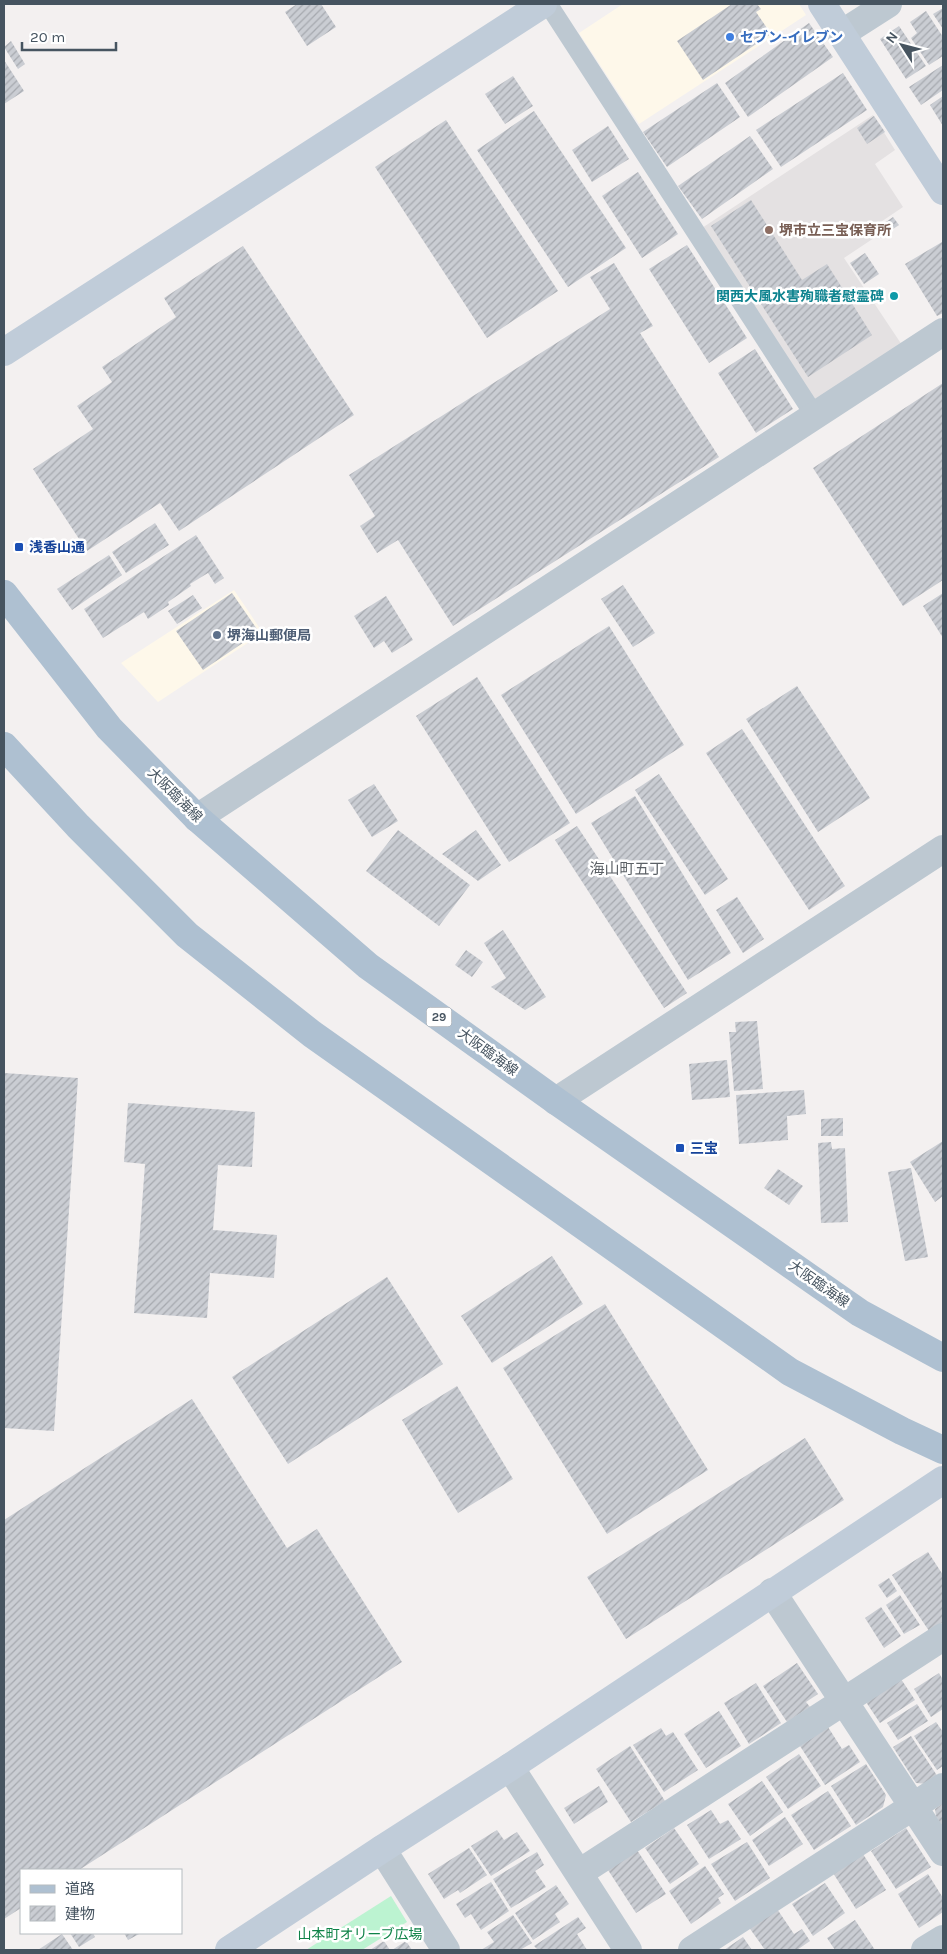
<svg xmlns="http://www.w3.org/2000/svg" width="947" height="1954" viewBox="0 0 947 1954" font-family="Karla,'Noto Sans JP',sans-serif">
	<defs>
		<pattern id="building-hatch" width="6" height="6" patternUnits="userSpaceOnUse" patternTransform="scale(1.25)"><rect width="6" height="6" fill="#cacdd3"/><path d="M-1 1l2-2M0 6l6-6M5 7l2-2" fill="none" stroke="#a6a9af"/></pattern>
	</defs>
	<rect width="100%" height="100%" fill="#f3f0f0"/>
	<path fill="#fef8ea" d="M623,4h176l7,11 -167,109 -60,-91z
		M234,590l29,43 -105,69 -37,-39z"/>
	<path fill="#e4e1e2" d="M873,115l22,35 -20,14 28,43 -34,23 5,8 -30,20 58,87 -86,57 -114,-174z"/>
	<path fill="#bcf3d1" d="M391,1896l16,26 -45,28h-56z"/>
	<path fill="url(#building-hatch)" d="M297,4h24l15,23 -29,19 -22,-34z
		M732,4h25l4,5 -5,3 15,22 -68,46 -26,-39z
		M943,8v21l-10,-15z
		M926,11l17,26v19l-14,9 -18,-27 6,-5 -7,-11z
		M809,23l24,34 -85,60 -23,-34z
		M899,26l27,40 -20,13 -26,-40z
		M11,41l14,23 -7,5 -14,-22z
		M4,60l20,31 -20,13z
		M943,65v25l-22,15 -12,-18z
		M843,73l24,37 -86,57 -25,-37z
		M513,76l20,30 -28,18 -20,-30z
		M717,83l23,34 -73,50 -24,-35z
		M943,96v30l-13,-21z
		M534,111l92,137 -58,39 -91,-137z
		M874,116l11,16 -18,12 -10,-16z
		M446,120l112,171 -71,47 -112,-171z
		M608,126l21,33 -37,23 -20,-32z
		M750,136l23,33 -71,50 -24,-33z
		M638,172l40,62 -36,24 -40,-62z
		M751,200l51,80 25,-16 45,71 -64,42 -97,-151z
		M893,217l6,8 -21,14 -5,-8z
		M942,242l1,2v69l-6,3 -32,-52z
		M687,245l60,93 -38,25 -60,-94z
		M243,246l111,169 -175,116 -19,-28 -73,48 -54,-82 60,-40 -16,-23 35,-24 -10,-15 74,-50 -12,-19z
		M865,253l14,21 -15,10 -14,-21z
		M614,263l39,63 -13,7 79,124 -266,169 -55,-86 -21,13 -17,-27 15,-10 -26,-41 261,-166 -20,-32z
		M755,349l38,60 -37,24 -38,-60z
		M943,383v197l-40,26 -90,-138z
		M155,523l14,22 -43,28 -14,-21z
		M196,535l28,43 -9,6 -7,-11 -18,11 1,2 -23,16 1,3 -21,14 -4,-7 -41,26 -19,-29z
		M109,555l13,20 -50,35 -15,-21z
		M623,585l32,48 -22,14 -32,-48z
		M232,593l27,39 -56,38 -27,-39z
		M943,593v45l-20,-32z
		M193,595l9,13 -25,16 -9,-13z
		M386,596l27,44 -21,13 -8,-12 -10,7 -20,-32z
		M609,626l75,119 -108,69 -75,-119z
		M477,677l93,146 -61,39 -93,-146z
		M797,686l73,112 -52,34 -72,-113z
		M742,729l103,157 -36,24 -103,-157z
		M659,774l69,105 -23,16 -70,-105z
		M374,784l24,37 -26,16 -24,-37z
		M635,796l96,157 -43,27 -97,-157z
		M577,826l110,167 -23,15 -109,-168z
		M398,830l72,55 -31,41 -73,-55z
		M476,830l25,35 -23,16 -36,-27z
		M737,897l27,42 -21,14 -27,-43z
		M503,930l43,67 -21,13 -34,-23 15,-9 -22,-35z
		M466,950l17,12 -11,15 -17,-12z
		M757,1021l6,68 -29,2 -5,-59h7l-1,-10z
		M727,1060l3,37 -38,3 -3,-36z
		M4,1073l74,5 -24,353 -50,-3z
		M804,1090l2,24 -19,2 1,24 -49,4 -3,-49z
		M128,1103l127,9 -3,55 -34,-2 -5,65 64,5 -3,43 -64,-5 -3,45 -73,-5 11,-149 -21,-2z
		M843,1118v18h-22v-17z
		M943,1141v55l-8,6 -25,-40z
		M831,1142l1,7 13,-1 3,74 -27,1 -3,-80z
		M911,1168l17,89 -23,4 -17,-89z
		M778,1169l25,17 -14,19 -25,-17z
		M552,1256l31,48 -91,59 -31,-47z
		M387,1277l56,87 -155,100 -56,-87z
		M605,1304l103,166 -101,64 -104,-166z
		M457,1386l56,93 -55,34 -56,-93z
		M192,1399l95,149 30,-19 85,133 -323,208h-58v38l-17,11v-399z
		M805,1438l39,62 -218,139 -39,-62z
		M928,1552l15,23v47l-14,9 -37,-56z
		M889,1578l8,13 -10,7 -9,-13z
		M900,1595l20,30 -16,9 -18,-29z
		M881,1607l20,29 -17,12 -19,-30z
		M797,1663l21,31 -12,8 4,5 -23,15 -24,-36z
		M939,1673l4,7v29l-12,8 -17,-28z
		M901,1679l14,21 -35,23 -14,-21z
		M756,1683l25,40 -32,21 -25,-41z
		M917,1704l11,17 -30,19 -11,-17z
		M719,1711l22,35 -35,22 -22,-34z
		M936,1722l7,10v34l-6,4 -23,-34z
		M828,1727l14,22 7,-4 11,17 -35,23 -25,-39z
		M661,1728l5,8 7,-4 25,38 -34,22 -31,-47z
		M911,1736l27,41 -11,7 -11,-1 -23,-36z
		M630,1746l35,55 -34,21 -35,-53z
		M799,1754l22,32 -33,23 -22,-32z
		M866,1764l20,31 -3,12 -27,18 -25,-39z
		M762,1781l21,31 -33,24 -22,-32z
		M599,1786l9,16 -34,22 -10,-16z
		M828,1791l23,35 -37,24 -23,-35z
		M943,1803v25l-7,-12 -1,-7z
		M711,1810l9,14 8,-4 13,19 -32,20 -22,-34z
		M785,1817l18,27 -34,22 -17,-26z
		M674,1828l25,36 -29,20 -25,-36z
		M906,1828l25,39 -35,22 -25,-38z
		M497,1830l7,10 13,-8 13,19 -39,25 -20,-30z
		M747,1842l23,36 -35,23 -24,-37z
		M469,1848l18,27 -27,18 -2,-3 -14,9 -16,-25z
		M637,1850l29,44 -30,19 -28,-43z
		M537,1852l7,13 -9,6 11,16 -35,21 -18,-29z
		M863,1854l23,36 -30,19 -23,-36z
		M705,1866l19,28 -6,4 3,5 -30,21 -22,-33z
		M928,1874l15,24v14l-24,16 -21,-34z
		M491,1882l18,29 -28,19 -10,-16 -6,4 -9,-14z
		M825,1883l20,30 -32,23 -21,-32z
		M556,1885l13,19 -14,10 5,8 -27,18 -18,-27z
		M775,1906l19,28 8,-5 8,12 -13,9h-32l-17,-24z
		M513,1915l19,28 -12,7h-39l13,-8 -7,-10z
		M578,1917l8,11 -9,6 10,16h-49l-4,-4z
		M855,1920l20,30h-40l-8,-12z
		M70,1933h23l2,4 -16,10z
		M124,1933h17l-13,7z
		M62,1934l11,16h-35z
		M743,1937l9,13h-28z
		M384,1941l6,9h-20z
		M406,1941l6,9h-20z"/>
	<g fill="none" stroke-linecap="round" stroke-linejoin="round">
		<path stroke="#bdc8d1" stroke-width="19" d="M548,4l267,412"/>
		<path stroke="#bdc8d1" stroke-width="28" d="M841,34l47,-30
			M197,818l746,-486
			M556,1101l387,-252
			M772,1592l171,260
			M510,1767l118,183
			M382,1849l64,101
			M579,1873l364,-236
			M692,1950l251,-163
			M925,1950l18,-11"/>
		<path stroke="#c0ccd9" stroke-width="28" d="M822,4l121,187
			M4,352l539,-348
			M229,1950l153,-101 128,-82 433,-287"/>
		<path stroke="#aec0d1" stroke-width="28" d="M4,594l105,134 88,90 171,148 188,135 304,212 83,45
			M4,746l74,80 109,109 125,99 478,338 112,59 41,19"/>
	</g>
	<circle fill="#3f7fe0" stroke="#fff" stroke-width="2" cx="730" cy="37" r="5"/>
	<circle fill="#8d6e63" stroke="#fff" stroke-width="2" cx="769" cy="230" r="5"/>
	<circle fill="#0f9aa8" stroke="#fff" stroke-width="2" cx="894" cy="296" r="5"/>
	<g fill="#1a4fb4" stroke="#fff" stroke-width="2">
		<rect x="14" y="542" width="10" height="10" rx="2.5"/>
		<rect x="675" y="1143" width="10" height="10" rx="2.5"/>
	</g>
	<circle fill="#5c6f8a" stroke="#fff" stroke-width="2" cx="217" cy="635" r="5"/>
	<g text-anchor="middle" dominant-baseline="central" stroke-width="5" stroke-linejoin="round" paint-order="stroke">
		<rect fill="#fff" stroke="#7e8790" stroke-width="1" x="426.5" y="1007.5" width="25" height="19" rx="4"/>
		<g font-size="12" font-weight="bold" fill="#465460">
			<text x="439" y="1017">29</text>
		</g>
		<g font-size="14" font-weight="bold" fill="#366cbe" stroke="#fff" text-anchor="start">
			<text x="740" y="37">セブン-イレブン</text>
		</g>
		<g font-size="14" font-weight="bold" fill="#785e54" stroke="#fff" text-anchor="start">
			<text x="779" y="230">堺市立三宝保育所</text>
		</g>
		<g font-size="14" font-weight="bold" fill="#0d838f" stroke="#fff" text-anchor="end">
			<text x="884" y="296">関西大風水害殉職者慰霊碑</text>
		</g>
		<g font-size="14" font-weight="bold" fill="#164399" stroke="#fff" text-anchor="start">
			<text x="29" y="547">浅香山通</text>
			<text x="690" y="1148">三宝</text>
		</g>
		<g font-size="14" font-weight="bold" fill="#4e5e75" stroke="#fff" text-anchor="start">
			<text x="227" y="635">堺海山郵便局</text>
		</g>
		<g font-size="14" fill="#465460" stroke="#fff">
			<text transform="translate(175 795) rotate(45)">大阪臨海線</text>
			<text transform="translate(488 1052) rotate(36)">大阪臨海線</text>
			<text transform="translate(819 1284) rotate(35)">大阪臨海線</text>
		</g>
		<g font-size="14" fill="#0f8348" stroke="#fff">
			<text x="360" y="1934">山本町オリーブ広場</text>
		</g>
		<g font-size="15" fill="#5c6166" stroke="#fff">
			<text x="627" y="869">海山町五丁</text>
		</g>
	</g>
	<rect width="947" height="1954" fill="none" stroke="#465460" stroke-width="10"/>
	<rect x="20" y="1869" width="162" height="65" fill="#ffffff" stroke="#b5bbbf"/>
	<rect x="30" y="1885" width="25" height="8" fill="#aec0d1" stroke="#b5bbbf"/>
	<text x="65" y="1894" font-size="15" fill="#465460">道路</text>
	<rect x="30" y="1906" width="25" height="15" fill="url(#building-hatch)" stroke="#b5bbbf"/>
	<text x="65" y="1919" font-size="15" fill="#465460">建物</text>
	<g transform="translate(902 45) rotate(306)" stroke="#ffffff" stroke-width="4" paint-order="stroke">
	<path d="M0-4L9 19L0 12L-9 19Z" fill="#465460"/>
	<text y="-8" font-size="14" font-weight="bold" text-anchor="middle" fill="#465460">N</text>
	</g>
	<path d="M22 42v8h94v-8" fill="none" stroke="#465460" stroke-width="2.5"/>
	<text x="30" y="42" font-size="15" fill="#465460" stroke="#ffffff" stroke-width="4" paint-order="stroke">20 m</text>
</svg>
